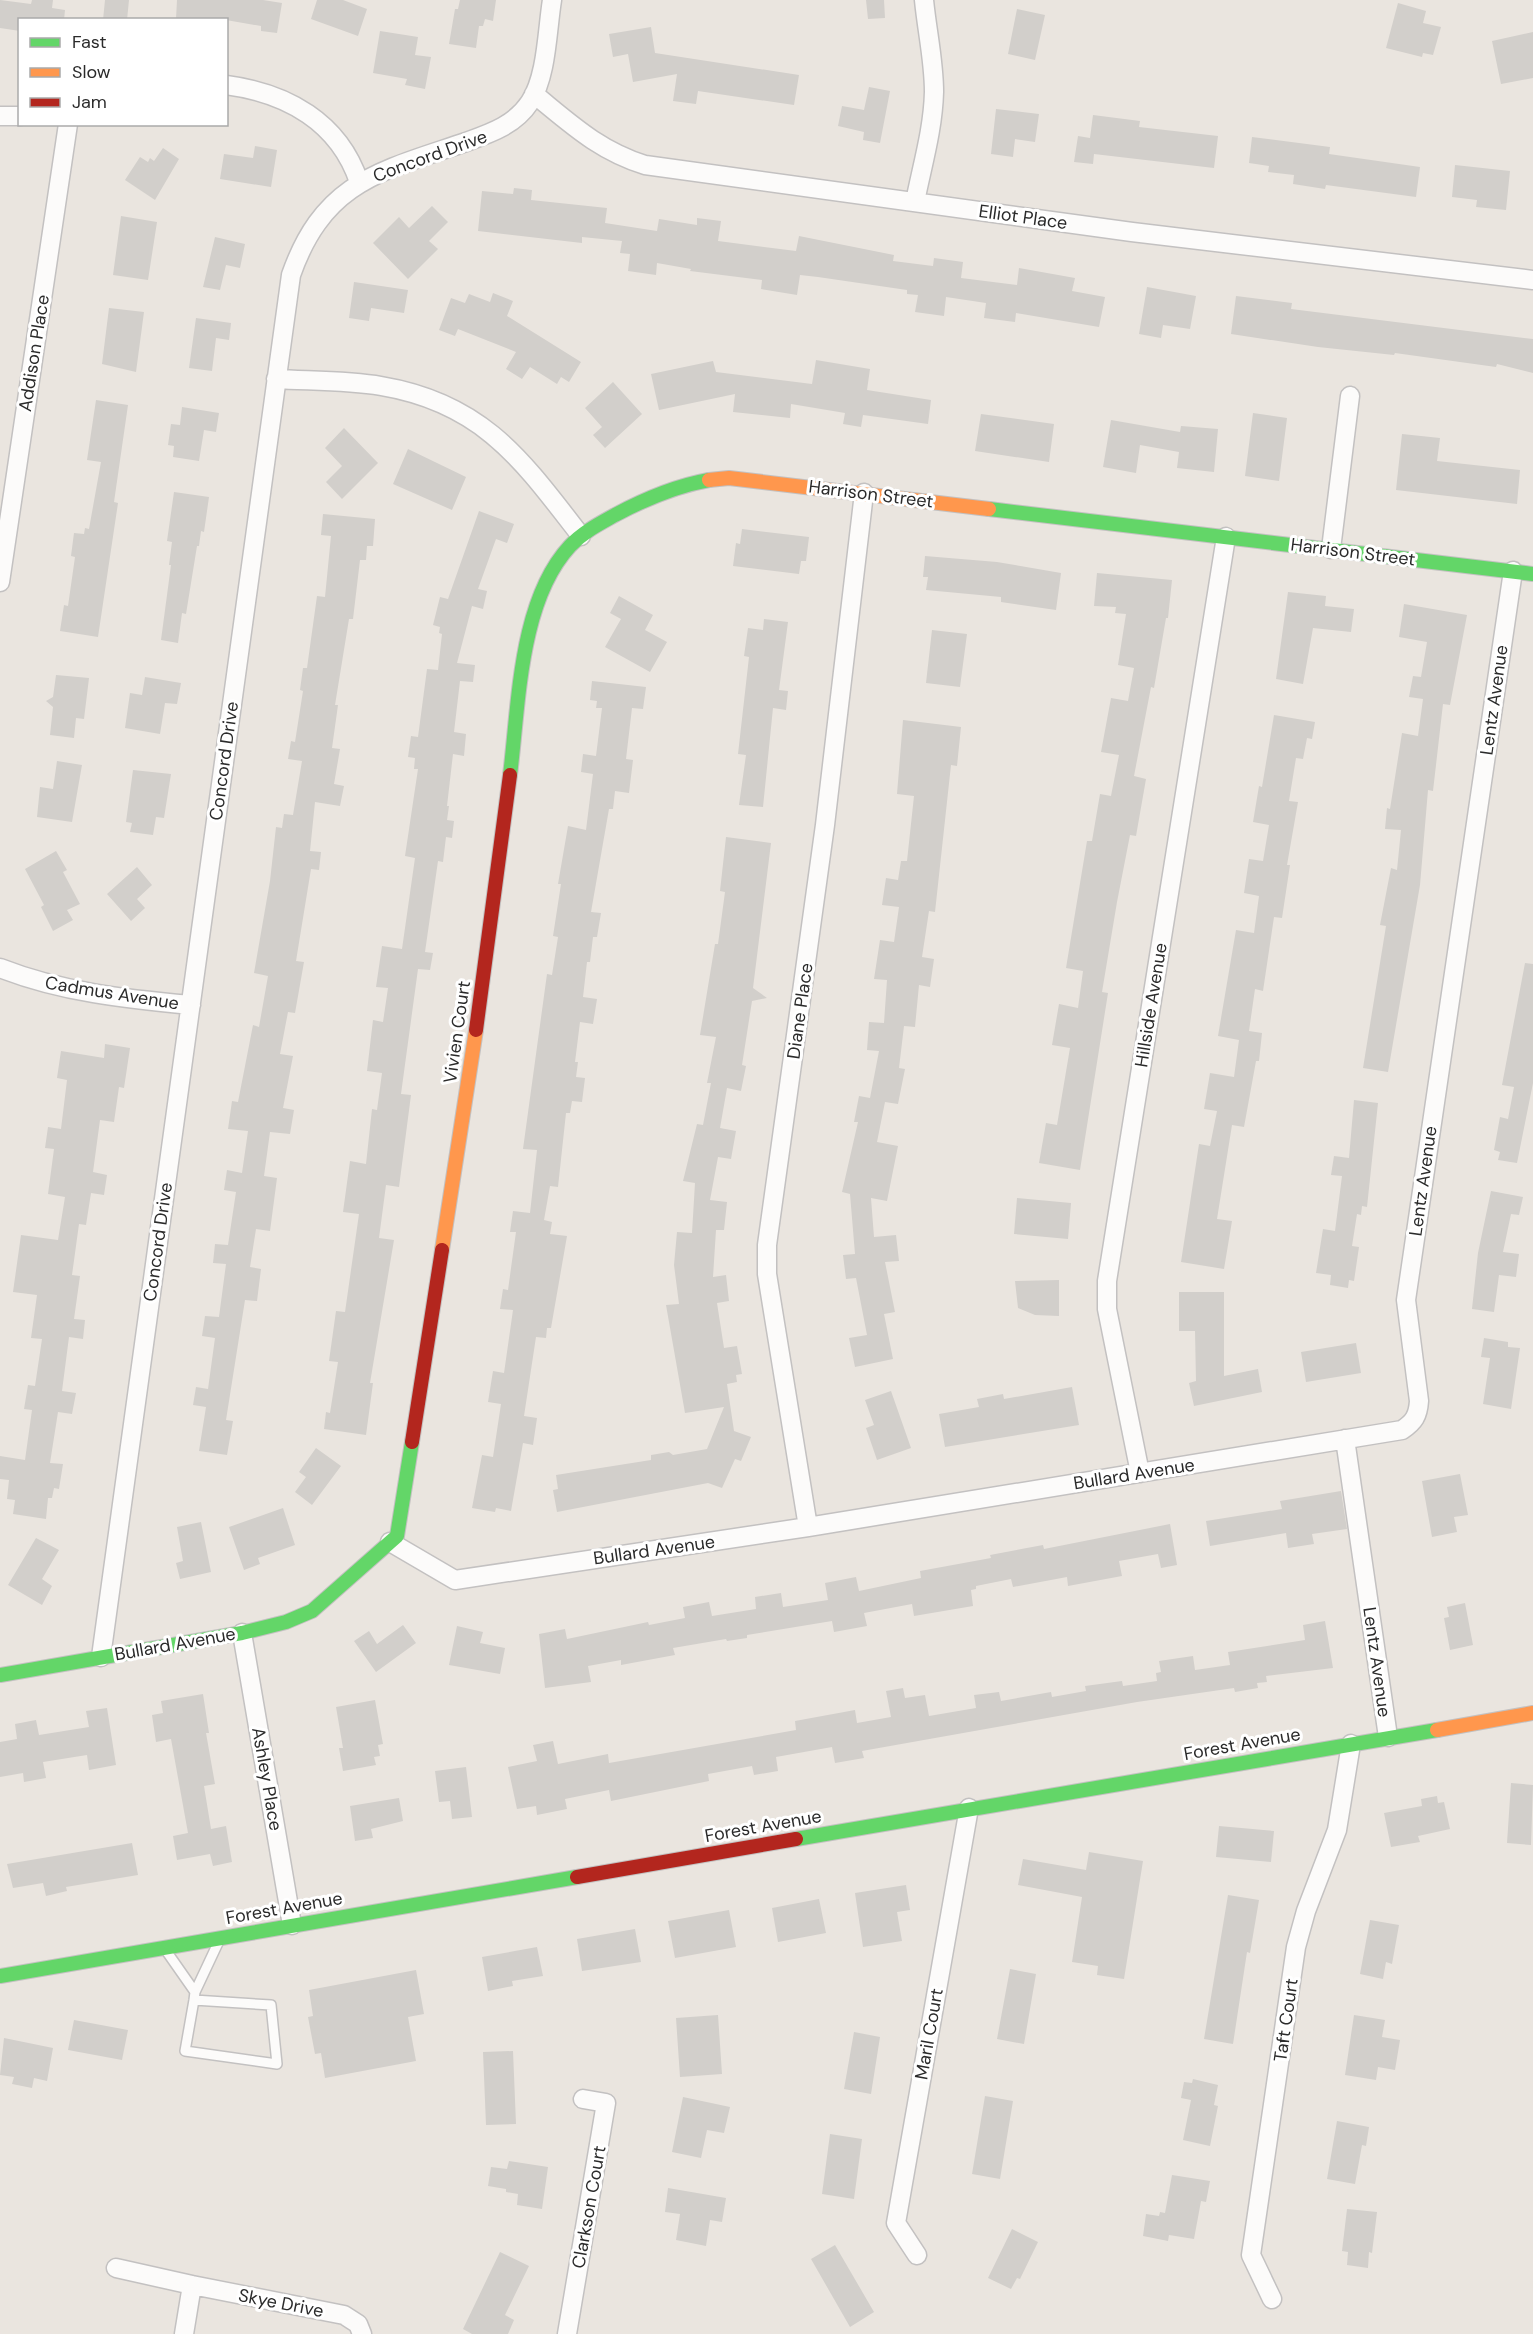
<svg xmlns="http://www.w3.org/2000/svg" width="1533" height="2334" viewBox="0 0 1533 2334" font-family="'DM Sans',sans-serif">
	<rect width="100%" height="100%" fill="#eae5df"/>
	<path fill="#d2cfcb" d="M0,0l31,4 1,-4h21l-1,8 13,2 -1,10h-44v11l-20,-3z
		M105,0h24l-2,20h-24z
		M177,0h86l19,3 -5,30 -16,-2v-5l-35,-6 -50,-1z
		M317,0h26l24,9 -9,27 -47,-17z
		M460,0h36l-3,21 -8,-2 -2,7h-4l-3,22 -27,-4 6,-35h3z
		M866,0h18l1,18 -17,1z
		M1398,3l28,8 -3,12 18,4 -8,28 -10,-2 -1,4 -36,-9z
		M1017,9l28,6 -10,45 -27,-6z
		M651,27l4,26 144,22 -5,30 -96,-14 -2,13 -23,-3 4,-27 -44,8 -5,-28 -15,3 -4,-23z
		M380,31l38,6 -3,18 16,2 -6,32 -20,-4 2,-6 -34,-6z
		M1533,32v46l-32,6 -9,-43z
		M869,87l21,4 -10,52 -17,-3 1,-8 -26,-6 4,-20 22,4z
		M996,109l43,5 -4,28 -20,-3 -2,18 -22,-3z
		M1093,115l47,6 -1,6 79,9 -4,32 -120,-14 -1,10 -19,-2 4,-26 12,2z
		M1252,137l78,10 -1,7 91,13 -4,30 -90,-12 -1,4 -32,-5 1,-9 -26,-3 1,-6 -20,-3z
		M255,146l22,4 -6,37 -51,-8 4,-25 29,4z
		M163,148l16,11 -24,41 -30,-20 15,-23 8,5 2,-4 4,3z
		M1455,165l55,6 -4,39 -30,-3 1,-7 -25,-3z
		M514,188l18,2 -1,10 76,8 -2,15 52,8 2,-12 38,6v-7l24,3 -3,20 78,10 3,-15 95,19 -1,6 40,5 1,-8 29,4 -2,16 56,7 2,-17 56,10 -3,13 33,6 -6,30 -83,-14 -1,9 -31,-4 2,-15 -40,-6 -2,19 -29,-4 3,-17 -11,-1v-4l-89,-13 -18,-2 -3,20 -36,-6 1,-9 -72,-9 1,-2 -34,-6 -1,12 -28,-4 2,-17 -10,-1 2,-12 -40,-4v6l-104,-12 4,-40 31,3z
		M432,206l16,16 -19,19 9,8 -30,30 -35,-36 26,-26 10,11z
		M121,216l36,6 -9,58 -35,-5z
		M215,237l30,7 -5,24 -14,-3 -6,25 -17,-3z
		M354,282l54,8 -4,23 -33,-5 -2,13 -20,-3z
		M1147,287l49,9 -6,33 -27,-4 -2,13 -22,-4z
		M493,293l20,8 -6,15 74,46 -12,20 -8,-5 -4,7 -27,-17 -8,12 -16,-10 10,-17 -58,-23 -3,7 -16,-6 12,-32 14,5 4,-9 21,8z
		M1236,296l56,7 -1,6 242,30v34l-36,-9 -1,3 -101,-14 -1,2 -76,-8 -87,-13z
		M109,308l35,4 -8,60 -34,-8z
		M196,318l35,5 -2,17 -13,-2 -4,33 -23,-3z
		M816,360l54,9 -3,21 64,10 -3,24 -65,-9 -2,12 -18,-3 2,-11 -54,-9 -1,14 -57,-6 2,-18 -76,16 -8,-36 62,-13 3,11 96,12z
		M613,382l29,32 -37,34 -12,-13 9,-8 -17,-19z
		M96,400l32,5 -14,97 4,1 -20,134 -38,-6 4,-26 4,1 7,-49 -4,-1 3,-23 10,1 1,-6 4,1 12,-67 -14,-2z
		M182,407l37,6 -3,19 -12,-2 -5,31 -26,-4 1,-11 -6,-1 3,-21 9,1z
		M1253,413l34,5 -8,63 -34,-5z
		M981,414l73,10 -5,38 -74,-11z
		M1111,420l69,12 1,-6 37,3 -4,43 -37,-4 2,-16 -39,-7 -4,28 -33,-6z
		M344,428l34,35 -36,36 -16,-17 16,-16 -17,-18z
		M1402,434l38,4 -3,23 83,9 -3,34 -121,-14z
		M408,449l58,28 -14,33 -59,-26z
		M174,492l35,5 -5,35 -3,-1 -2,15h-2l-11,68 -4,-1 -4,30 -17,-3 10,-75h-2l3,-23 -5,-1z
		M479,511l35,13 -7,19 -11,-4 -18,50 9,2 -4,18 -11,-3 -15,57 18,2 -2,17 -13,-1 -6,51 12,2 -2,22 -11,-2 -6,52h2l-2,14 7,1 -2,17 -6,-1 -3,25 -5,-1 -13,91 8,1 -3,17 -12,-1 -17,125 10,1 -12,92 -13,-2 -7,53 15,2 -24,143h3l-7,52 -42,-6 2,-17 4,1 8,-51 -9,-1 7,-50 9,1 14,-98 -16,-2 7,-51 16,3 6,-55 5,1 5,-37 -15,-2 6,-51 10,2 5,-34 -12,-1 6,-41 20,3 13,-91 -10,-2 13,-87h-4l1,-11 -7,-1 3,-21 7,1 9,-68 11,1 4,-36 -3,-1 1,-6 -7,-2 7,-28 8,2z
		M323,514l52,5 -2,27h-6l-1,14h-6l-7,59h-4l-14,86h3l-6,43 8,1 -6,35 10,2 -4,20 -25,-4 -5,49 11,1 -2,18 -8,-1 -15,92 8,1 -9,51 -7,-1 -8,42 13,2 -10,52 11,2 -4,24 -20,-2 -6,44 13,2 -7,53 -14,-2 -6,38 11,2 -4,32 -12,-1 -19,120 7,1 -6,34 -28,-4 7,-44 -13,-2 3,-18 12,2 7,-51 -13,-2 3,-20 14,1 7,-53 -13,-1 2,-19 13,1 8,-53 -12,-2 3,-20 15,3 6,-42 -20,-2 4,-28 6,1 15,-77 6,2 9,-51 -14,-3 16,-92 6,-54 6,1 2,-14 9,1 9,-54 -14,-2 3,-18 4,1 8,-51 -3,-1 3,-22h4l10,-72 8,1 6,-61 -10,-1z
		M742,529l67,8 -3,24h-5l-2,13 -66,-8 3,-23 4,1z
		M925,556l72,6 64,11 -5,37 -55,-8v-5l-75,-7 2,-13h-5z
		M1097,573l75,7 -4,38h-2l-12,70 -3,-1 -17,89 12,3 -10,57 -6,-1 -13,67 -15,90 6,1 -28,177 -41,-7 7,-40 11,2 13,-77 -18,-3 7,-41 19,4 5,-37 -17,-3 21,-127h5l8,-47 11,2 8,-41 -18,-3 10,-54 17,3 6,-33 -16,-3 8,-51 -11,-1 1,-6 -22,-1z
		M1288,592l38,4 -1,10 29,3 -3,23 -38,-4 -10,56 -27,-5z
		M619,596l34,19 -8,15 22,12 -17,30 -45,-25 16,-28 -11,-6z
		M1404,604l63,11 -17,90 -7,-1 -10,87 -5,-1 -8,95 -32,187 -25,-4 23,-142 -6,-1 11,-57 6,2 4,-40 -16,-1 2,-21 3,1 12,-76 16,3 5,-37 -14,-2 4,-21 8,1 6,-35 -28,-5z
		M764,619l24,3 -9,68 9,1 -2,19 -13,-2 -10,99 -24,-2 7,-50 -8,-1 11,-97 -5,-1 4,-28 15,2z
		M932,630l35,4 -7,53 -34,-4z
		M56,675l33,3 -5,41 -8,-1 -2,20 -24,-3 3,-28 -7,-6 7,-4z
		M145,677l36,6 -4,21 -12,-1 -5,31 -35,-6 5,-35 12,2z
		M592,681l54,6 -3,22 -11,-1 -6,51 7,1 -4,33 -14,-2 -2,18h-4l-18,103 10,1 -4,24h-4l-3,25h-3l-4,35 14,2 -4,25 -13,-2 -5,40h3l-2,15 9,1 -3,24 -10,-1 -2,12h-4l-8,74 -8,-1 -6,34 8,2 -2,12 17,2 -16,92h-4l-1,10 -10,-1 -12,79 13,2 -4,27 -10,-2 -12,68 -15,-3 -1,4 -23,-4 10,-53 11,2 8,-53 -13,-2 5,-31 11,2 9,-63 -13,-1 3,-20 5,1 8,-58h-6l3,-21 17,2 7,-63 -14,-1 24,-175 5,1 6,-38 -5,-1 8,-52h-3l10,-58 18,4 7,-56 -12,-2 2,-18 13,2 6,-48h-6l1,-7 -7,-1z
		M1274,715l41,7 -3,17 -5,-1 -4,21 -7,-1 -7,43 9,1 -11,63h3l-8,53 -8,-1 -11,74 -8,-2 -6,42 13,2 -3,28h-3l-12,66 -12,-2 -15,94 15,2 -8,48 -43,-7 18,-118 11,2 7,-35 -13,-2 6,-36 24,4 5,-37 -21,-4 18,-106 18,3 5,-37 -15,-3 5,-34 14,2 6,-36 -16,-3 6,-36 3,1z
		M903,720l58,7 -4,39 -6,-1 -16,147 -6,-1 -7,46 12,2 -4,28 -11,-2 -4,42 -11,-1 -5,42 6,1 -7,35 -13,-2 -8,40 21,4 -11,55 -16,-3 3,39 22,-2 3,26 -14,1 10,50 -11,2 9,45 -38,8 -6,-29 18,-3 -11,-57 -10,1 -3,-24 12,-1 -5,-60 -8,-2 16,-70h-4l5,-26 11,2 9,-47 -12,-1 2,-28 15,1 3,-43 -13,-1 6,-39 14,2 5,-35 -17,-2 4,-27 12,2 3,-19h6l7,-65 -17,-2z
		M57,761l25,4 -10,57 -35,-5 3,-30 13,2z
		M133,770l38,4 -7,44 -8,-1 -3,18 -23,-3 2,-9 -6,-1z
		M726,837l45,6 -18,145 14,10 -15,3 -10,64 4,1 -5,25 -14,-3 -7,40 16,3 -5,28 -13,-2 -8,43 17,2 -3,28h-8l-3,47 13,-2 3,26 -12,2 7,45 13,-2 5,28 -6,1 1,7 -10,2 7,47 17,6 -10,24 -6,-2 -13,29 -14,-5 -151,29 -4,-22 5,-1 -2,-14 95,-15v-5l18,-3 4,3 34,-6 17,-42 -39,6 -19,-108 13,-1 -5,-39 3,-33 15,1 3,-50 -12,-2 14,-57 6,1 8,-42h-4l9,-46 -16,-2 15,-91h3l7,-52 -5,-1z
		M56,851l11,19 -4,2 17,32 -13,6 6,10 -20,11 -12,-24 3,-2 -19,-36z
		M137,867l15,18 -15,14 8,9 -14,13 -24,-27z
		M1525,963l8,1v119l-16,80 -19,-3 2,-8 -6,-2 6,-33 8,2 6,-32 -12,-2z
		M105,1044l25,4 -6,40 -5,-1 -5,35 -14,-2 -7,52 14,3 -3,20 -13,-2 -5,32 -7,-1 -7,51 8,1 -6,43 11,1 -2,19 -14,-2 -7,54 14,2 -4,21 -14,-2 -8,51 13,1 -4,25 -5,-1 -2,10h-4l-2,21 -33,-5 2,-14 -8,-1 2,-19 -9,-1v-23l25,4 7,-50 -8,-1 4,-24 7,1 7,-47 -11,-1 6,-43 -24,-3 8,-57 37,5 7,-43 -17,-3 6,-45 -9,-1 3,-21 13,2 6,-49 -10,-2 4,-27 43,7z
		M1354,1100l24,3 -11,104 -5,-1 -1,9 -4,-1 -5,32 7,1 -5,34 -5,-1 -1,8 -18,-3 1,-10 -15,-2 7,-44 12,2 7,-55 -11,-1 3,-19 15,2z
		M1491,1191l32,6 -4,18 -8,-1 -8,38 16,2 -3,23 -17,-2 -5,37 -22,-3 6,-56z
		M1017,1198l54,5 -3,36 -54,-5z
		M1059,1280v36l-24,-1 -17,-7 -3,-27z
		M1179,1292h45v84l34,-7 4,23 -68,14 -5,-23 7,-2 -1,-50h-16z
		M1484,1338l24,4v5l12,1 -9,61 -28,-5 7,-46 -9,-1z
		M1356,1343l5,30 -55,9 -5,-30z
		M1072,1387l7,38 -134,22 -6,-33 40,-7 -2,-8 26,-5 1,5z
		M891,1391l20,57 -34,12 -11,-32 8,-3 -9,-25z
		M316,1448l25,18 -29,39 -17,-13 11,-15 -7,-5z
		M1460,1474l8,41 -14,2 3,15 -25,5 -10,-56z
		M1341,1491l6,38 -35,5 2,10 -26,4 -2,-15 -76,13 -4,-25 76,-12 -2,-8z
		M283,1508l12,37 -37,13 2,6 -16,6 -15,-43z
		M201,1522l10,50 -31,7 -4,-16 7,-2 -6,-34z
		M1170,1524l7,41 -16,3 -3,-14 -39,7 3,15 -54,10 -1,-9 -54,10 -2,-8 -35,7v3l-5,1 2,16 -59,10 -2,-12 -48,9 3,13 -33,6 -2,-11 -85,14v3l-20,3 -1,-2 -53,9 2,7 -54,10v-5l-33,6 3,16 -46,6 -6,-54 26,-5 2,10 81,-17 1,3 36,-7 -2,-11 26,-5 3,14 44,-7 -1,-12 26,-4 2,14 45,-7 -3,-17 31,-6 3,14 62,-13 -1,-7 71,-13 -1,-3 53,-10 1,4z
		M36,1538l23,12 -17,29 10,7 -10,19 -34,-20z
		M1465,1603l8,42 -23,5 -6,-32 5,-1 -2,-10z
		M1325,1621l8,47 -67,8 1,6 -10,1 1,5 -23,4 -1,-4 -97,14 -275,49 2,7 -29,5 -3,-16 -56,10 2,14 -24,4 -2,-9 -44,8 1,7 -98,20 -2,-11 -44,9 2,10 -30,6 -1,-9 -19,3 -9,-42 29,-6 -4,-16 20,-4 5,23 50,-10 1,9 187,-33 -1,-9 60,-11 2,13 34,-6 -5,-26 17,-3 2,10 20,-3 4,21 47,-8 -2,-13 25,-3 2,9 50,-9 1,5 34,-6 -1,-5 37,-5 1,5 34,-5 -1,-8 5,-1 -2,-11 34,-5 2,14 35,-5 -2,-13 77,-12 -2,-15z
		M403,1625l13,18 -40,29 -22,-31 15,-10 8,13z
		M457,1626l26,6 -3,11 25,5 -5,26 -51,-9z
		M203,1694l6,39h-3l9,51 -11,2 7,43 15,-3 6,36 -19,4 -3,-12 -33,6 -4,-24 15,-3 -17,-94 -15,3 -4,-27 11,-2 -2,-12z
		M375,1700l8,44 -5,1 2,11 -6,1 2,8 -33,6 -4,-23h4l-7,-41z
		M107,1708l9,57 -27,5 -2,-15 -44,7 3,16 -22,4 -1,-9 -23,4v-35l17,-3 -2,-15 21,-4 3,15 50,-8 -3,-16z
		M466,1767l6,50 -20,2 -2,-18 -11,1 -4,-31z
		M1511,1783l22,2 -2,60 -24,-2z
		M1437,1796l1,7 6,-1 6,27 -32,7 2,6 -29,5 -7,-34 38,-7 -1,-7z
		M399,1798l4,23 -32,8 2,9 -18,3 -5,-35z
		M1219,1826l55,5 -3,31 -55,-5z
		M132,1843l6,32 -72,12 1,4 -21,5 -3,-13 -30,5 -6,-24z
		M1089,1852l54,9 -19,118 -27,-4 1,-9 -26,-4 10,-65 -64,-12 5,-26 63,11z
		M906,1885l4,25 -13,2 5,29 -39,6 -8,-54z
		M1228,1895l31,5 -9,53 -3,-1 -14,92 -29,-5z
		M819,1899l7,34 -48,9 -6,-34z
		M729,1910l7,37 -61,11 -7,-37z
		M1370,1920l29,5 -7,39 -6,-2 -3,17 -23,-5z
		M635,1929l6,33 -59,9 -5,-32z
		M537,1947l6,29 -31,5 1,5 -25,5 -6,-34z
		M1010,1969l26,5 -12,70 -27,-5z
		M416,1970l8,44 -16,3 8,44 -91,17 -4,-25 -6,1 -7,-37 5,-1 -4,-26z
		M718,2015l4,59 -42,3 -4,-59z
		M1354,2015l31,5 -3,17 18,3 -5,30 -17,-3 -2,13 -31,-5z
		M74,2020l54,10 -6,30 -54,-10z
		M854,2032l26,5 -9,57 -27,-5z
		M4,2038l49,10 -6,33 -13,-3 -2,10 -20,-4 2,-7 -14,-2z
		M513,2051l3,73 -30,1 -3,-73z
		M1193,2079l25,6 -4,20 4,1 -8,40 -27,-6 8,-40 -10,-2 3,-16 8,1z
		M985,2096l28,5 -13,78 -28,-5z
		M683,2097l47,10 -6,26 -17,-3 -6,28 -29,-6z
		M1337,2121l32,6 -3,19 -4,-1 -7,39 -28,-5z
		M830,2134l32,5 -8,60 -32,-5z
		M509,2161l39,6 -6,42 -25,-4 1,-11 -12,-2v-3l-18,-3 3,-19 16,2z
		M1172,2175l38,6 -4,21 -5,-1 -7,38 -25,-4 -1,6 -25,-5 3,-22 13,2 1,-4 5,1z
		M668,2188l58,10 -4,24 -12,-2 -4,26 -30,-6 4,-26 -15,-2z
		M1347,2209l30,3 -5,41 -3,-1 -1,16 -21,-3 1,-13 -6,-1z
		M1012,2229l26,13 -18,37 -3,-1 -6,11 -23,-11z
		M835,2245l39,67 -24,15 -39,-68z
		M500,2252l29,14 -24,49 9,5 -6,14h-36l-9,-5z"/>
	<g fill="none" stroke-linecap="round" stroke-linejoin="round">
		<g stroke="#c3c1c1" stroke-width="12">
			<path id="lane" d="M167,1952l28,40
				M194,2000l77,5 6,59 -92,-13 9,-51 1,-8 23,-49"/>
		</g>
		<g stroke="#c3c1c1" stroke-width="21">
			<path id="street" d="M226,85c61,8 113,37 133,97
				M534,94c37,30 64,56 111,71l487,67 401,48
				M0,116h20
				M915,202c7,-36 18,-72 19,-110 0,-31 -7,-61 -10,-92
				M276,379c34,2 71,1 105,7 102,17 141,74 200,150
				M1331,549l19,-153
				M0,582l68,-458
				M0,968c61,24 126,31 191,37
				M1345,1439l43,298
				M1140,1473l-33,-164v-28l119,-744
				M808,1527l-41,-253v-29l58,-420 39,-332
				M390,1542l65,38 353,-53 594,-97c12,-8 16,-14 17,-29l-13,-101 107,-729
				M242,1633l50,292
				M101,1657l190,-1382c33,-94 90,-104 175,-133 25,-9 49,-17 64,-40 17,-26 17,-71 22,-102
				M917,2255l-21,-32 73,-415
				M116,2268l76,17
				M1272,2299l-21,-44 45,-308 10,-36 31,-81 14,-86
				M184,2334l8,-49 152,30 14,9 4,10
				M567,2334l39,-231 -23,-4"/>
		</g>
		<g stroke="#c3c1c1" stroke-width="16">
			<path id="fast" d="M989,509l544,65
				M510,775c9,-71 9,-174 60,-229 13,-14 29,-22 45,-31 30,-16 60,-29 94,-35
				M0,1675l242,-42 44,-11 26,-11 85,-75 15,-94
				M796,1839l641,-109
				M0,1976l577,-99"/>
		</g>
		<g stroke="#c3c1c1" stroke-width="16">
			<path id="slow" d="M709,480l20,-2 260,31
				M442,1250l34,-220
				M1437,1730l96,-17"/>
		</g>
		<g stroke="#c3c1c1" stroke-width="16">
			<path id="jam" d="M476,1030l34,-255
				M412,1442l30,-192
				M577,1877l219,-38"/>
		</g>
		<use href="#lane" stroke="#fcfbfa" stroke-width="9"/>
		<use href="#street" stroke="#fcfbfa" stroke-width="18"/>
		<use href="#fast" stroke="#63d668" stroke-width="14"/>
		<use href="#slow" stroke="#ff974d" stroke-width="14"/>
		<use href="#jam" stroke="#b3261e" stroke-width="14"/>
	</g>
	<g text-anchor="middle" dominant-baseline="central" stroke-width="6" stroke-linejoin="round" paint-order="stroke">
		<g font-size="18" fill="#2b2b2b" stroke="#fff">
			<text transform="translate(430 156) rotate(-20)">Concord Drive</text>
			<text transform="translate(1023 217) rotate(8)">Elliot Place</text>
			<text transform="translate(34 353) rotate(-81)">Addison Place</text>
			<text transform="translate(871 494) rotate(7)">Harrison Street</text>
			<text transform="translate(1353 552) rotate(7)">Harrison Street</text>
			<text transform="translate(1494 700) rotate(-82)">Lentz Avenue</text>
			<text transform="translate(224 761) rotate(-82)">Concord Drive</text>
			<text transform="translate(112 993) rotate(9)">Cadmus Avenue</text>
			<text transform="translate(1151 1005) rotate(-81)">Hillside Avenue</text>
			<text transform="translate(800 1011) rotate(-82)">Diane Place</text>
			<text transform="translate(457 1032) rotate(-82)">Vivien Court</text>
			<text transform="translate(1423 1181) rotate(-82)">Lentz Avenue</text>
			<text transform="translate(158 1242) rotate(-82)">Concord Drive</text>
			<text transform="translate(1134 1474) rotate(-9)">Bullard Avenue</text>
			<text transform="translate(654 1550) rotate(-8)">Bullard Avenue</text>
			<text transform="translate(175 1644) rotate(-10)">Bullard Avenue</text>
			<text transform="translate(1377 1662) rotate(82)">Lentz Avenue</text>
			<text transform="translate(1242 1744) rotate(-10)">Forest Avenue</text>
			<text transform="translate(267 1779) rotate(80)">Ashley Place</text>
			<text transform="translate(763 1826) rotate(-10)">Forest Avenue</text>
			<text transform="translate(284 1908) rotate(-10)">Forest Avenue</text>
			<text transform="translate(1286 2020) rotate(-82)">Taft Court</text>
			<text transform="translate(929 2034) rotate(-80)">Maril Court</text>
			<text transform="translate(589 2207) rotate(-80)">Clarkson Court</text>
			<text transform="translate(281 2303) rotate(11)">Skye Drive</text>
		</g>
	</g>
	<rect x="18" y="18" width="210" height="108" fill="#ffffff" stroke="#aaaaaa" stroke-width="1.5"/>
	<rect x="30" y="38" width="30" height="9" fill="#63d668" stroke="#aaaaaa" stroke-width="1.5"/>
	<text x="72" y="48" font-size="18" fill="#2b2b2b">Fast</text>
	<rect x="30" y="68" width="30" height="9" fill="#ff974d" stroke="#aaaaaa" stroke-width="1.5"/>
	<text x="72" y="78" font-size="18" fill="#2b2b2b">Slow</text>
	<rect x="30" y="98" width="30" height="9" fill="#b3261e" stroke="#aaaaaa" stroke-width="1.5"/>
	<text x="72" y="108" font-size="18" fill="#2b2b2b">Jam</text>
</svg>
